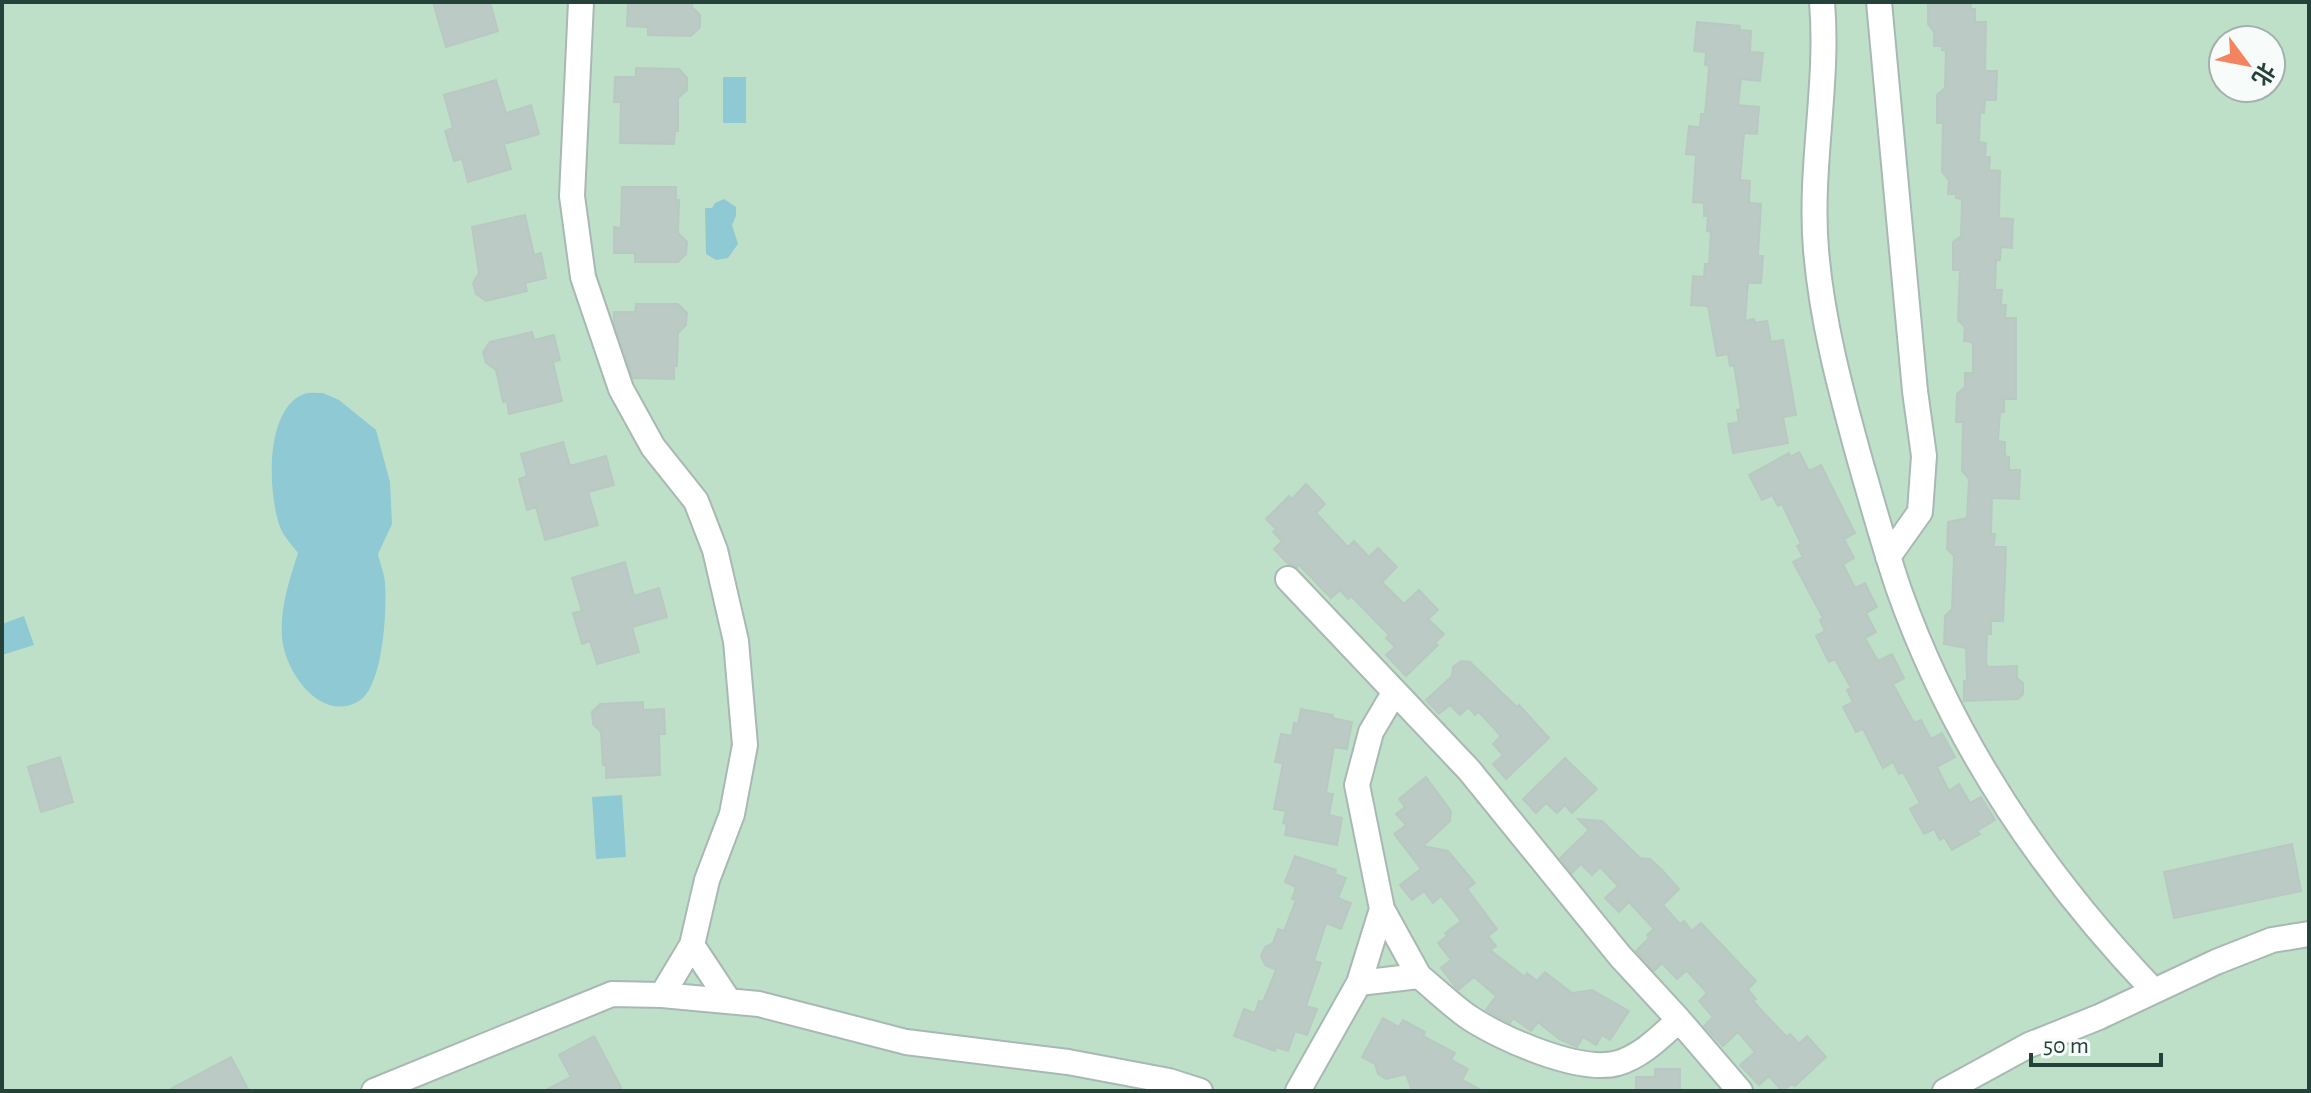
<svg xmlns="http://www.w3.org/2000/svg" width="2311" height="1093" viewBox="0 0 2311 1093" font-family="'Alegreya Sans','Noto Sans SC',sans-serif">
	<rect width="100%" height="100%" fill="#e6efeb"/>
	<path fill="#bfe0c8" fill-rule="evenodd" d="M2,2h2307v1089h-2307zM2223,40h48v48h-48z"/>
	<path fill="#8ec9d4" d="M723,77h23v46h-23z
		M724,199l12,8v9l-4,9 6,19 -10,14 -12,2 -10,-6 -1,-46h7l3,-5z
		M323,393l16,7 37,30 14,52 2,42 -14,30c2,10 7,21 7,30 2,27 -2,103 -26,117 -38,23 -75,-30 -77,-64 -2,-29 7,-56 16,-84 -6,-8 -14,-16 -18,-26 -12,-32 -16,-118 24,-133 5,-2 13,-1 19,-1z
		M24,616l10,29 -32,10v-31z
		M622,795l4,62 -30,2 -4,-62z"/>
	<path fill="#bbcac4" stroke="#b8c9c2" stroke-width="2" d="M433,2h57l8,29 -52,16z
		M628,2h64v5l8,8v12l-9,9 -43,-1v-8l-21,-1z
		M1928,2h43v7h4v13h11l-1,49h12l-1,29h-11l-1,13 -4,-1 -1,30 7,1 -1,14h5l-1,13 11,1 -1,47 14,1 -1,29 -11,-1 -1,13h-4l-1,30h7l-1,15h5l-1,13h11v81h-12v13h-4l-2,29 7,1v14l4,1v13h11l-1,29 -27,-1 -1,36h4l-1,13h12l-1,29 -2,45h-12v13h-4l-1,29 2,4 29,-1v12l6,5v11l-5,5 -54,2v-20h3l-1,-33 -22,-4 1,-28 7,-7 1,-27 1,-26 -7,-7 1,-27 19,-4 2,-39 -7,-8 1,-49h-7l1,-28 8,-7v-14h8v-27l-1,-4 -8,-1 1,-14 -7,-7 2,-50h-7v-28l8,-6 1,-37 -6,-1v-4h-8l1,-14 -7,-8 1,-49h-6v-28l8,-7 1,-38h-4v-4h-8v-14l-6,-8z
		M1697,22l43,4 -1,4 12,1 -1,21 13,1 -3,28 -19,-2 -3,26 21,2 -2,27 -13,-1 -4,47 10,1 -1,22 12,1 -3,52h5l-2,27h-13l-3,38 9,-2 1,4 12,-2 4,21 12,-2 13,75 -13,2 5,26 -55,10 -5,-29 11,-2 -2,-12 4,-1 -7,-44 -4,1 -2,-12 -11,2 -9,-50 -17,-1 2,-29 11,1 1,-13h4l2,-32 -4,-1 1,-15h-4v-13l-11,-1 3,-47 -10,-1 3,-28 11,1 1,-13h4l3,-34 1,-15h-4l1,-13 -12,-1z
		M636,68l43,1 8,9v12l-9,8v33h-3l-1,13 -54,-1 1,-41h-7l1,-25h21z
		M496,80l10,33 25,-8 8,29 -35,10 7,25 -43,13 -6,-23 -8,2 -9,-30 8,-3 -9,-33z
		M622,187h54v13h3l-1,33 9,9 -1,12 -8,8h-43v-9h-21v-26l7,1z
		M525,215l9,40 7,-2 5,25 -21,5 2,8 -41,10 -10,-7 -3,-11 6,-10 -7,-46z
		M636,304h42l9,9 -1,12 -8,8 -1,33h-3v13l-41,-1 -19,-56v-10h21z
		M532,332l2,8 20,-5 6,25 -7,2 9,39 -53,13 -2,-13 -4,1 -7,-32 -10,-7 -3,-11 7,-10z
		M563,442l7,24 36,-10 8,29 -26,7 10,33 -53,15 -9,-33 -9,3 -8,-31 8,-3 -6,-22z
		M1799,452l10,19 12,-6 34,68 -11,6 10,19 -11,6 12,24 10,-5 12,24 -11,6 10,19 -11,6 13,23 14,-7 12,24 -11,6 21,39 7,-3 10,19 11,-6 13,24 -18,10 12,24 10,-7 11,19 11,-6 14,23 -18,11 3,3 -28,16 -8,-13 -4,3 -6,-11 -10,5 -14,-25 10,-6 -17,-31 -4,2 -6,-12 -10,6 -20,-39 -7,3 -13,-25 10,-5 -6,-12 4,-2 -16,-29 -6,3 -13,-26 9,-5 -5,-11 3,-2 -30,-56 10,-5 -6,-11 4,-2 -19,-40 -4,2 -6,-11 -10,5 -13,-25 40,-22 1,4z
		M1306,484l19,20 -9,9 32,34 6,-6 15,16 9,-9 19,19 -15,15 22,22 15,-14 19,20 -10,9 16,15 -9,9 3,2 -32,31 -20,-21 9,-8 -9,-9 3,-3 -38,-39 -3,3 -8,-9 -9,8 -32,-33 -2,2 -9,-3 -14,-15 8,-8 -9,-9 3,-3 -10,-10 23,-23 3,3z
		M625,562l9,34 25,-8 8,29 -35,10 7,25 -42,12 -7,-23 -8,3 -9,-31 9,-2 -10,-33z
		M1461,661l9,1 47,45 2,-2 30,33 -43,41 -13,-15 10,-9 -10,-11 8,-8 -22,-24 -4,3 -7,-8 -8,8 -10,-10 -11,9 -13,-14 26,-24 1,-9z
		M643,702v8l21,-1 1,25h-6l1,41 -54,3v-13h-3l-2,-33 -8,-8 -1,-12 8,-8z
		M1301,709l32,6 -1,3 20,4 -5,27 -13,-2 -8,46 7,1 -4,21 13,3 -5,27 -52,-10 2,-11 -4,-1 3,-12 -12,-2 9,-46 -8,-1 6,-28 11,2 2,-13 4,1z
		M60,757l13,45 -32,10 -13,-45z
		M1565,758l32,31 -25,24 -7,-8 -8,8 -11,-10 -10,10 -13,-14z
		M1426,777l25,34 -1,10 -27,25 25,5 27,32 -8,6 30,40 -9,7 8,10 -6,4 35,27 2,-4 10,8 8,-9 27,21 20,-3 37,21 -19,29 -8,-5 -6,10 -13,-8 -6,10 -18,-8 -21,-17 -7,9 -18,-13 -3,5 -24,-13 10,-14 -22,-19 -16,13 -17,-22 10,-8 -13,-17 9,-7 -2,-3 16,-12 -20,-25 -8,7 -9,-12 -12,9 -12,-15 21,-16 -27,-35 12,-9 -10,-11 9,-7 -6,-8z
		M1578,819l24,2 38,37 10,1 12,11 17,19 -16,16 17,19 4,-3 8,10 9,-8 55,58 -8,8 8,10 -3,2 10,11 24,25 3,-3 9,10 8,-8 19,21 -31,29 -3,-2 -10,7 -13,-15 -10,9 -19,-20 15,-13 -17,-20 -15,14 -19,-20 9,-9 -14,-16 8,-8 -18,-20 -3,-2 -9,8 -15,-16 -8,8 -18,-20 13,-13 -2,-3 7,-6 -25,-27 -10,10 -14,-14 13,-12 -18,-19 -8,8 -11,-11 -9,9 -12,-15 29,-28z
		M2292,844l9,47 -127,27 -10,-46z
		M1295,856l41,14 -1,4 11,4 -8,20 13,5 -10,26 -15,-6 -12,38 7,2 -15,43 11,3 -10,26 -12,-4 -7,20 -12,-4 -1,4 -41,-15 10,-27 11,4 4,-12 4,1 13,-32 -11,-5 -4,-9 4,-9 8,-4 5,-14 6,2 12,-31 -4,-1 4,-12 -11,-5z
		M1383,1018l16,9 4,-7 22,12 -2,4 32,17 -4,7 17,9 -6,11 21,11h-71l-6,-17 -20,5 -8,-5 -3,-10 -13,-7z
		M594,1036l29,55h-79l27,-14 -12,-22z
		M231,1057l18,34h-82z
		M1655,1069h25v22h-44v-14h19z"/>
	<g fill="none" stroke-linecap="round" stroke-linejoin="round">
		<g stroke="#a8b8b2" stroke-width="28">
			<path id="minor" d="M581,2l-9,194 11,81 38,112 32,58 43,54 19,49 21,91 9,104 -13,69 -25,66 -15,65 37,56
				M1822,2c7,83 -13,165 -6,248 6,71 24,138 43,207 13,45 25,89 40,133 54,152 144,285 255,401
				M1879,2l36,389 9,65 -4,56 -32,45
				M1288,579l181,191 151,186 59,64c-18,16 -37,36 -61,43 -38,11 -119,-25 -151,-47 -17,-12 -32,-27 -48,-40l-60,7 -61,108
				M1394,693l-23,39 -14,53 25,124 37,67
				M1359,983l23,-74
				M662,995l30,-50
				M1679,1020l61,71
				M374,1091l238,-97 50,1 97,9 147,38 162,20 101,19 31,10
				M1945,1091l84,-46 70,-28 117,-55 56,-22 37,-6"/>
		</g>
		<use href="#minor" stroke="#fff" stroke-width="24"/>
	</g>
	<rect width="2311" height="1093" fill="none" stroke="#24423a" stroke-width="8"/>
	<g transform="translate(2247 64) rotate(122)"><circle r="38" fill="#f7fbf9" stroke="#a3b1ad" stroke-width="2"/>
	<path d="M0-6L14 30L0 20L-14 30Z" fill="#f4845f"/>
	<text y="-12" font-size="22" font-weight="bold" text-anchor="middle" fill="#24423a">北</text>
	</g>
	<path d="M2031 1053v12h130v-12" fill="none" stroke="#24423a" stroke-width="4"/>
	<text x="2043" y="1053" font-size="24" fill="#24423a" stroke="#f7fbf9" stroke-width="6" paint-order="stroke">50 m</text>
</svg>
